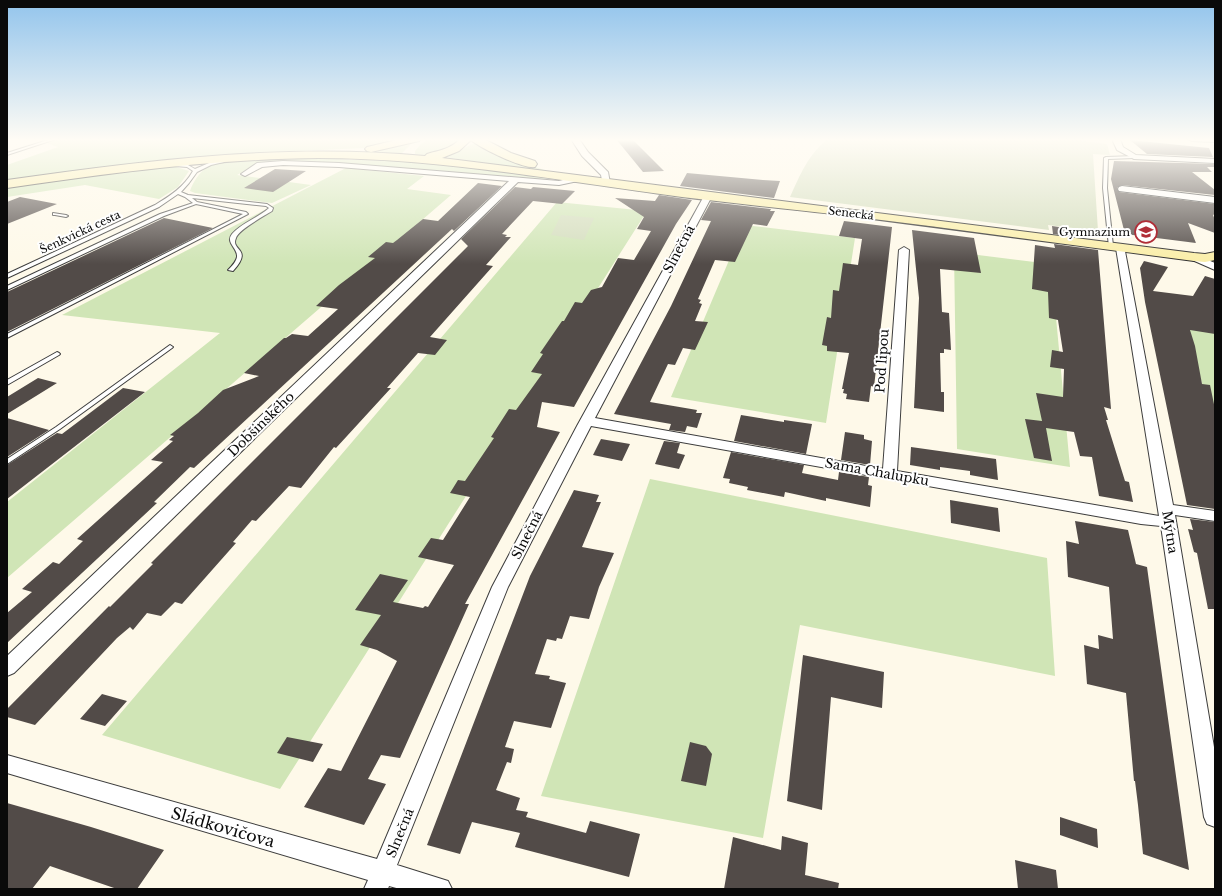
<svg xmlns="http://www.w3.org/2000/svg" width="1222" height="896" viewBox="0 0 1222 896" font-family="'Libre Baskerville',serif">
	<rect width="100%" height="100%" fill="#fef9e9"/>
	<path fill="#d0e5b6" d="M61,139h344l-42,9 -123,6 -84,7 -149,20v-16l51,-18 -11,-4z
		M429,139h33c-10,12 -32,19 -47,15v-3l6,-7z
		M412,143l-11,11 -42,-1z
		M475,143l19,10 50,17 -1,1 -99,-14z
		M306,158l111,4 50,5 81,11 -6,1 -200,-16 -87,2 -18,10 74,10 -39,18 -77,-10 -5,-2c3,-9 10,-20 18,-24 24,-12 71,-9 98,-9z
		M173,166l16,5 -11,16 -19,12 -74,-14 -78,12v-9l38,-8z
		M346,168l78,8 -17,13 44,6 -444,383v-76l213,-169 -158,-18z
		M557,202l90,9 -367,578 -178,-54z
		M744,225l111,13 -29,185 -155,-26z
		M954,252l97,12 19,203 -113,-18z
		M1180,298l35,8v129z
		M650,479l397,79 8,118 -255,-51 -37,213 -222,-42z"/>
	<path fill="#d3ddbd" d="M828,139h242l37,5 3,11 -17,-1 5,77 -50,-6 1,5 -259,-33c10,-22 19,-44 38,-58z
		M561,215l33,3 -10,22 -33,-5z"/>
	<path fill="#524b48" d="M616,139h16l32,32 -21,1z
		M1130,140l79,8 4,9 -66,-3z
		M1114,161l101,3v3h-8l5,5h-20l23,18v5l-93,-10 -5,3 2,4 96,12v10l-2,1 2,5v13l-27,-10 8,20 -71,-9 -14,-55z
		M275,169l31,2 -33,21 -29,-4z
		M687,173l76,7 17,1 -6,17 -94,-12z
		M478,183l24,3 -48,45 -2,-2 -258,239 -4,-1 -36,35 3,1 -150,140v-30l25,-21 -10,-3 31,-27 6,2 24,-23 -6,-2 86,-77 -12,-2 22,-19 -4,-1 5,-4 -4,-1 28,-22 25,-23 36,-14 -15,-3 40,-35h2l6,-4 16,2 30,-27 -22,-3 23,-21 36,-27 -7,-1 18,-15 7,1 4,-3 26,-21 15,2z
		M515,187l16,2 2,-2 42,4 -13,13 -29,-3 -31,33 5,1 -2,2h6l-25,28 7,1 -63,71 17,3 -12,15 -17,-2 -31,35h4l-55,60 -2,-1 -33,41 -12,-2 -33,35 -4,-1 -19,22 3,1 -54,61 -7,-2 -14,14 -14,-3 -14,17 -3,-3 -13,11 -82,87 -28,-8v-8l102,-103 1,1 43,-43 -2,-1 317,-317 -7,-7z
		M659,195l33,5 -16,24 -102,183 -32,-5 -5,25 23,5 -95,172h4l-69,154 -19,-3 -13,24 18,5 -22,41 -60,-18 24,-39 13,3 56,-110 -20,-11 -17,-5 21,-30 -26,-5 25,-36 28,6 -15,22 30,6 2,-2 3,1 26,-42 -36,-8 13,-19 12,2 27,-43 -20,-4 8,-13 7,1 29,-43 -3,-1 18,-28 7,1 26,-36 -11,-2 12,-18 -3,-1 22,-32h2l11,-19 7,1 9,-13 11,-3 16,-29 16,2 17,-29 -14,-2 7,-12 -29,-19 40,3z
		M20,197l37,7 -50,20v-22z
		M711,202l60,7 -1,2h5l-8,15 -14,-2 -18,38 -20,-2 -17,39 3,1 -2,3 3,1 -7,17 13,1 -13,28 -12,-2 -8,17 -7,-1 -18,38 47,8 -1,3h6l-5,15 -10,-2 -2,6 -16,-2 2,-6 -57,-10 57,-108 40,-85 -10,-1z
		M164,218l49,10 -206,104v-40z
		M844,221l48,6 -18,160 -3,-1 -2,16 -23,-3 1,-5 -4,-1 1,-4h-2l7,-36 -22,-2v-5l-5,-1 5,-28 4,1 2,-28 6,1 4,-28 15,2 4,-26 -23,-3z
		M1052,226l27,4 -2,7 -24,-3z
		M912,230l62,8 7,35 -41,-4 2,43 7,1 2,37 -7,-1v4h-4l1,39h3v20l-30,-4 5,-110z
		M1054,244l44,6 13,159 -7,-2 4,13h-2l19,61 4,1 4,20 -34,-6 -7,-39 -12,-1 -6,-24 -28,-4 6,33 -18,-3 -9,-39 17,2 -6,-28 27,4 1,-28 -14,-2 2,-17 11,2 -5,-32 -9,-2 -1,-26 -16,-3 3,-44 20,3z
		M1144,261l24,6 -15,24 40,5 12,-20 10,3v55l-25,-4 5,16 7,38 8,1 5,24v100l-28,-4 -42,-203 -5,-34z
		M38,378l19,5 -50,31v-17z
		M123,388l22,4 -138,107v-34l50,-32 5,1z
		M741,415l43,7v-2l28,4 -6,30 -72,-13z
		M7,418l42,12 -42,27z
		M845,432l19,3v4l8,2 -2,24 -29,-5z
		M601,439l29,5 -8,17 -29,-6z
		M664,441l16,2 -3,10 8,2 -6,14 -24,-5z
		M911,447l85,12 2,21 -28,-5v-4l-30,-4v3l-30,-5z
		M731,452l73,13 -2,8 36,7 1,-8 30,5 -1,8 4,1 -2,21 -44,-9v3l-41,-9 -1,5 -37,-7 1,-3 -19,-4 1,-4 -7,-1z
		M574,490l25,5 -3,7h5l-19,45 32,6 -15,34 -10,32 -19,-3 -8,23 -5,-1 -1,3 -9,-2 -12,35 15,2 -1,3 17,4 -15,45 -37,-7 -9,26 9,2 -3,14 -4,-1 -11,28 24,8 -4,12 12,2 -2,5 60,16 4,-12 50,13 -11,43 -114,-30 5,-14 -48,-11 -12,32 -33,-9 103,-269z
		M950,500l48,8 2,24 -49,-9z
		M1190,519l25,3v87h-7l-11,-56 -3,-1 -6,-23 5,1z
		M1075,521l53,9 8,34 11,3 42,303 -46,-16 -5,-49 -3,-24h-1l-8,-88 -39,-9 -3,-39 15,4 -1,-14 15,4 -4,-52 -41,-10 -2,-36 13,3z
		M803,655l81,17 -2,36 -51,-11 -9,113 -35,-9z
		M102,694l25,7 -22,25 -25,-7z
		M287,737l36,7 -10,18 -36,-9z
		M690,742l16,4 6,8 -6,32 -25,-5z
		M7,803l84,24 73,23 -27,39h-20l-67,-23 -18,23h-25z
		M1060,817l37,12 1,19 -38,-13z
		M782,836l26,7 -3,32 34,8 -1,6h-114l9,-52 48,13z
		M1015,860l41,10 2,19h-40z"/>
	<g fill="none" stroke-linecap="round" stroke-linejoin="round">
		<g stroke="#3d3d3d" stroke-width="2">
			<path id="service" d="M51,139h5l-49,16v-2z
				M1135,156v2h-1l-26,1 -1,29 6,58 -4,1 -6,-59 1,-30 2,-1z
				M223,160l2,1 -1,1 -13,3 -14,7 -8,11 -8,9 7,3 79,9 6,4 -1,3c-8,5 -34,19 -36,27 -6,13 18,10 -3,33l-5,-1c4,-4 8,-8 9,-13 1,-9 -12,-14 -5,-23 8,-10 27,-17 37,-26l-3,-2 -74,-8 5,4 49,10 2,2 -241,124v-4l236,-120 -47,-10 -32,12 -157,74v-4l153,-72 33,-11 -8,-6 -7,-3 -19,13 -152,71v-4l148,-69c15,-9 29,-18 38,-34l-6,-4 -12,-1h-1v-2l14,1 7,4 14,-6z
				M53,213l13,2 2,1 -2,1 -11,-2h-2z
				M170,345l3,2 -1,1 -112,81 -53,35v-5l49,-32z
				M57,352l2,1 1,1 -1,1 -52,30v-5z"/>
		</g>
		<g stroke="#3d3d3d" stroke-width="2">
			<path id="minor" d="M571,139h8l9,13 20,20 2,11 -1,2h-6l-2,-10 -19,-19z
				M1112,139h8l3,8 13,8 79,4v4l-81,-4 -17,-9z
				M1188,139h27v3l-23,-1z
				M283,161l56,2 220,18 16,-4 4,2 -1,2 -19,4 -41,-3 -504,491 -7,3v-20l502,-475 -170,-14 -56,-2 -21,2 -17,9 -4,-2 16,-11z
				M1122,186l93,11v6l-96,-12 -1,-2 1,-2z
				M708,193l4,3 -117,222 288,51 16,-219 5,-3 5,3 -12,221 262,45 -43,-268 2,-2h6l49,259 42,6v10l-40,-6 40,238v74l-8,-3 -3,-7 -43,-291 -20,-2 -550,-98 -83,161 -111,278 51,16 4,8h-52l-11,-3 -1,3h-24l4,-9 -361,-107v-18l370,104 115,-272 85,-161 127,-230z
				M1194,254l21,9v7l-25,-11 -1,-2 1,-2z"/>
		</g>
		<g stroke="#2c2c2c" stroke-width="2">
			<path id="secondary" d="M401,139h20l-2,2 -48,11 -4,-1 -2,-2 2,-2z
				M460,139h24l27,14 24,8 2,3 -2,3c-12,2 -55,-19 -64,-27l-12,11 -17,7 752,95 11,1 10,-2v8l-10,2 -11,-1c-115,-15 -230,-31 -345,-45 -56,-7 -112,-12 -167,-19 -121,-16 -242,-39 -364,-39 -105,1 -208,15 -311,30v-8c138,-20 279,-37 418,-24l2,-2c13,-4 24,-5 33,-15z"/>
		</g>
		<use href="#service" fill="#fff" fill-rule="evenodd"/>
		<use href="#minor" fill="#fff" fill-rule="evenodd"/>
		<use href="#secondary" fill="#faeea8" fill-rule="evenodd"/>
	</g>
	<linearGradient id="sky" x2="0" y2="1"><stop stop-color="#92c4ec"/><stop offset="0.53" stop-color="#fffcf5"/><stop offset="1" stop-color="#fffcf5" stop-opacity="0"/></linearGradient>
	<rect width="1222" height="264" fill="url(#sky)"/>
	<defs>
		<g id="school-ring" transform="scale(1.15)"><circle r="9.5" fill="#fff" stroke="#b02d37" stroke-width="1.5"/><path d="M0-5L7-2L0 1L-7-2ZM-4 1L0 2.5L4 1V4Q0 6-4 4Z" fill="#b02d37"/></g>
	</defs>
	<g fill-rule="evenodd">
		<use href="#school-ring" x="1146" y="232"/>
	</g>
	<g text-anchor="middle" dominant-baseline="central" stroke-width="4" stroke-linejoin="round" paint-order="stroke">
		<g font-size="11" fill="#0a0a0a" stroke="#fff">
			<text transform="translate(851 213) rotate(7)">Senecká</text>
			<text transform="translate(80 232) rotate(-25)">Šenkvická cesta</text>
		</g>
		<g font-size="11" fill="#0a0a0a" stroke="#fff" text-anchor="end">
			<text x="1130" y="232">Gymnazium</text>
		</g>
		<g font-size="13" fill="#0a0a0a" stroke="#fff">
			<text transform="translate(679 249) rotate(-62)">Slnečná</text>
			<text transform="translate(882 361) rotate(-86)">Pod lipou</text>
			<text transform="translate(261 424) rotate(-44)">Dobšinského</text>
			<text transform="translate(877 472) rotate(10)">Sama Chalupku</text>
			<text transform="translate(1170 532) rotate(81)">Mýtna</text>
			<text transform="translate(527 535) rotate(-63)">Slnečná</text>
			<text transform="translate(400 833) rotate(-68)">Slnečná</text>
		</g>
		<g font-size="16" fill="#0a0a0a" stroke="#fff">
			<text transform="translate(223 827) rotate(16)">Sládkovičova</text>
		</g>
	</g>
	<rect width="1222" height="896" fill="none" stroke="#0a0a0a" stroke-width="16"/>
</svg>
